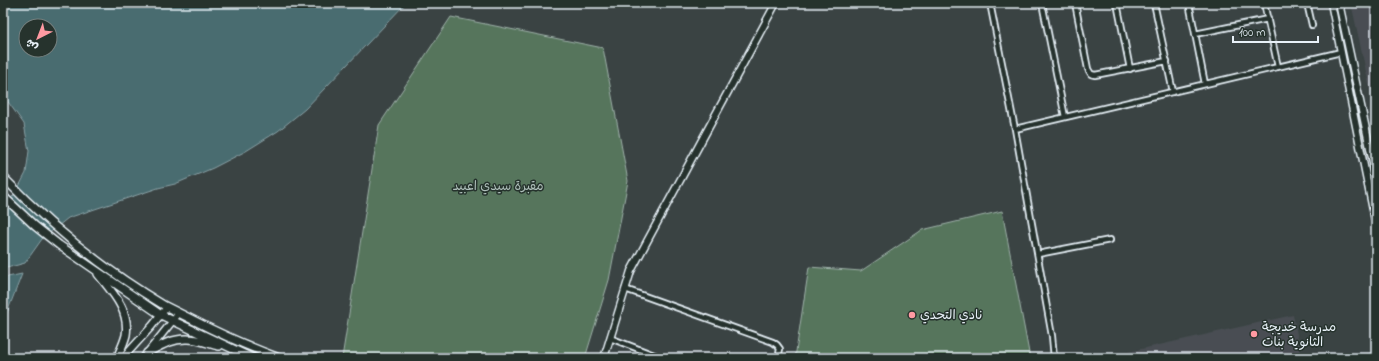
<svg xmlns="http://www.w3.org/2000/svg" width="1379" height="361" viewBox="0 0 1379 361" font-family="'Indie Flower','Playpen Sans Arabic',sans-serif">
	<rect width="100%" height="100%" fill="#3a4343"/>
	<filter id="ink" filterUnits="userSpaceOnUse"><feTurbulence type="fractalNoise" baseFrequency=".025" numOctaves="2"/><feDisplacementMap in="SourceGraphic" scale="8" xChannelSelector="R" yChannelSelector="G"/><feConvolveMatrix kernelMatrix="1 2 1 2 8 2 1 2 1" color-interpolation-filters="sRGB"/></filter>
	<g filter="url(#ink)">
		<path fill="#484e52" d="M1351,3h25v114z
			M1293,315l9,43h-172l-2,-6z"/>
		<path fill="#56745c" stroke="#9fb2aa" d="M451,17l152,31 25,133 -19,99 -24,78h-243l37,-233z
			M1002,211l28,147h-235l14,-91 52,4 61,-41z"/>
		<path fill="#496c70" stroke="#89a1a6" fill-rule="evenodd" d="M3,3h403l-101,106 -27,22 -32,20 -33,17 -38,16 -17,4 -90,30 -26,21 -17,24 -22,6v-63l12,-12 11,-21 3,-22 -5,-27 -18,-25 -3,-2zM26,26h24v24h-24z
			M22,274l-19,49v-45z"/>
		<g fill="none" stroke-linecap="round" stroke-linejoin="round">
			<g stroke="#e8f1f8" stroke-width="8">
				<path id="street" d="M990,3l25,126 37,207 2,22
					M1042,3l23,114
					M1075,3l13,66 3,5 4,1 72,-14
					M1117,3l13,66
					M1154,3l19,89
					M1189,3l16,81
					M1264,3l14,64
					M1307,3l5,22
					M1195,34l73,-15
					M1015,129l326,-77
					M1038,254l72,-14
					M625,289l148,53 4,3 3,4 -2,9
					M610,338l52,20"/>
			</g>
			<g stroke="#e8f1f8" stroke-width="9">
				<path id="secondary" d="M1331,3l45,222
					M1339,3l37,173
					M123,358l29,-32 15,-19
					M143,358l36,-45
					M604,358l27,-87 145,-268"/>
			</g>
			<g stroke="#e8f1f8" stroke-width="10">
				<path id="primary" d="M3,177c48,50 103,94 162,129 10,5 20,10 30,15 27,14 55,26 84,37
					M3,196l32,30 24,19 102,70 91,43
					M98,274c14,18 32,36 28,61 -2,8 -6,16 -9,23
					M147,353c13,-7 26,-15 41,-14 11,0 21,5 31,7"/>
			</g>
			<use href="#street" stroke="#26332d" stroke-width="4.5"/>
			<use href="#secondary" stroke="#26332d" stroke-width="6"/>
			<use href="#primary" stroke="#26332d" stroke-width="7"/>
		</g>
	</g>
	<g fill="#ff9aa2" stroke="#26332d" stroke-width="1.5">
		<circle cx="912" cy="315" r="4"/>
		<circle cx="1254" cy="334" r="4"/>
	</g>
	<g text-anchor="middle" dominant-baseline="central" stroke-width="3" stroke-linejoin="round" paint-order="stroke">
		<g font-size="13" fill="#aebfba" stroke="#26332d">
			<text x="498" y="186">مقبرة سيدي اعبيد</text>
		</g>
		<g font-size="13" fill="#e8f1f8" stroke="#26332d" text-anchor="start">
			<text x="920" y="315">نادي التحدي</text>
			<text x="1262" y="327">مدرسة خديجة<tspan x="1262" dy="15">الثانوية بنات</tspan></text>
		</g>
	</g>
	<rect width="1379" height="361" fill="none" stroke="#26332d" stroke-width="16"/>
	<rect x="8" y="8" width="1363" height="345" fill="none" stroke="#e8f1f8" stroke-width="1.5" filter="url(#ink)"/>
	<g transform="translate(38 38) rotate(222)"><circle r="19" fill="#26332d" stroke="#747f7e"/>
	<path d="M0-3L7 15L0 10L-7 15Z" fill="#ff9aa2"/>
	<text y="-6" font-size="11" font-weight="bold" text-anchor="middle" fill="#e8f1f8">ش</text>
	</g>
	<path d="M1233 36v6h85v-6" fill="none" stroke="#e8f1f8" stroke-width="2"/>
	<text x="1239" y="36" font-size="12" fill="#e8f1f8" stroke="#26332d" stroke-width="3" paint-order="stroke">100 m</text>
</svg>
